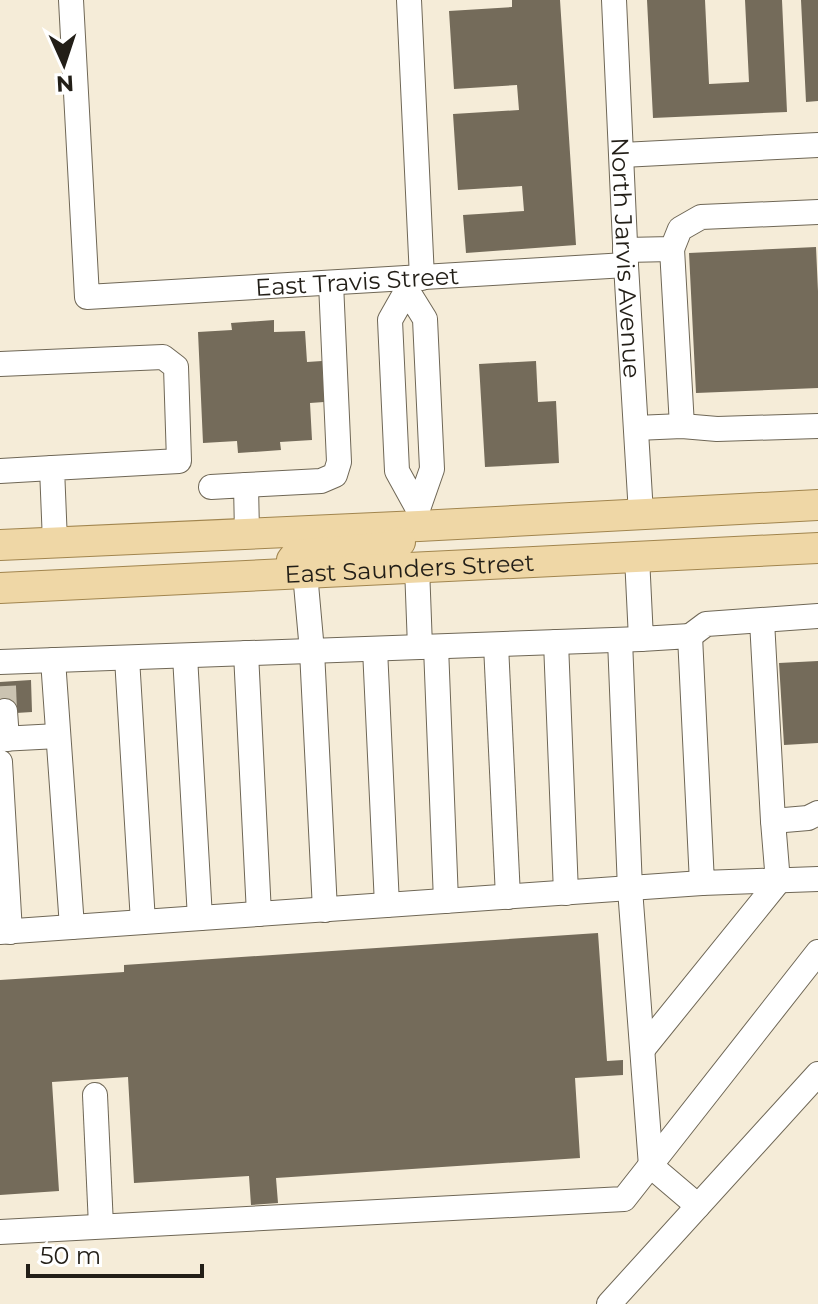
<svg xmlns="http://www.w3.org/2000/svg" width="818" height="1304" viewBox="0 0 818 1304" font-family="Montserrat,sans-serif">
	<rect width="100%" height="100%" fill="#f5ecd8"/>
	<path fill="#746b5a" d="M512,0h48l16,245 -110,8 -3,-38 61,-4 -2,-25 -64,4 -5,-76 66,-4 -2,-25 -63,4 -5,-78 63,-4z
		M647,0h58l4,84 40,-2 -4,-82h37l5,112 -134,6z
		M801,0h17v101l-12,1z
		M816,247l2,44v97l-122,5 -7,-140z
		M274,320v12l31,-1 2,31 15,-1 2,41 -14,1 2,37 -32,2 1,8 -43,3 -1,-12 -34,2 -5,-111 34,-2 -1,-7z
		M536,361l2,41 18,-1 3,62 -74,4 -6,-103z
		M818,661v82l-34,2 -5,-82z
		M31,680l1,32 -32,2v-32z
		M598,933l9,128 16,-1v15l-48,3 5,80 -304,20 2,25 -27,2 -2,-29 -115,7 -6,-106 -76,5 7,109 -59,4v-215l124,-8v-7z"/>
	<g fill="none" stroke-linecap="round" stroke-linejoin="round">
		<path stroke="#cbc3b1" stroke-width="24" stroke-dasharray="24 12" stroke-linecap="butt" d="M4,686l1,25"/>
		<g stroke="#6f6756" stroke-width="26">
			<g id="minor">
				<path id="s1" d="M71,0l16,297 539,-32"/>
				<path d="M409,0l13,278"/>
				<path id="s2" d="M614,0l12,265 15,249"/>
				<path d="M622,155l196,-10"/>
				<path d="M672,249l10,177"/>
				<path d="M625,250l47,-1 8,-20 21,-12 117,-5"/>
				<path d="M407,278v12l18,29 7,150 -14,40 -21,-38 -7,-151 17,-30"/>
				<path d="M0,364l163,-7 13,10 3,94 -127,7 3,74"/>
				<path d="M636,428l46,-2 35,3 101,-3"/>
				<path d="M0,471l52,-3"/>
				<path d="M246,485l75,-4 14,-6 4,-13 -8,-179"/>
				<path d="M211,487l35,-2 1,48"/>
				<path d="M637,557l4,82 49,-3 12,247 116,-4"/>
				<path d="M417,567l3,80"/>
				<path d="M305,573l7,78 13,259"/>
				<path d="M690,636l16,-12 112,-8"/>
				<path d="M620,640l10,249 21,277 47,40"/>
				<path d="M556,642l10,251"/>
				<path d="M496,645l12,252"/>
				<path d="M436,647l10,254"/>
				<path d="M375,649l12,256"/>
				<path d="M246,653l13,261"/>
				<path d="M185,656l15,262"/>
				<path d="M127,658l16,264"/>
				<path d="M53,660l19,267"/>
				<path d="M0,662l641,-23"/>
				<path d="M5,711l2,28"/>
				<path d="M0,739l58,-3"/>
				<path d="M0,762l10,170"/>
				<path d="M773,821l35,-3 10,-5"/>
				<path d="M0,932l702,-49"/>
				<path d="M643,1049l135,-167 -5,-61 -11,-200"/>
				<path d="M95,1095l6,131"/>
				<path d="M0,1232l624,-33 194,-247"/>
				<path d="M609,1304l209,-230"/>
			</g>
		</g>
		<g stroke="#a1854e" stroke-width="32">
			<g id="major">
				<path d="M0,545l419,-19 399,-21"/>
				<path d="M292,560l4,-5 93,-8 11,-5"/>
				<path id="s3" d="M0,588l818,-40"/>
			</g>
		</g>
		<use href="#minor" stroke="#fff" stroke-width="24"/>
		<use href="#major" stroke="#efd7a6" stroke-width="30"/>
	</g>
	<g text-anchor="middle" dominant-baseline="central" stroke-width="6" stroke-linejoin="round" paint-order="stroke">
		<g font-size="24" fill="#221e17" stroke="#fff">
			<text stroke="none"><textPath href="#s2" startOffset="258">North Jarvis Avenue</textPath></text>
			<text stroke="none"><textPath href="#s1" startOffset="568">East Travis Street</textPath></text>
			<text stroke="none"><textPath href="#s3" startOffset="410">East Saunders Street</textPath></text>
		</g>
	</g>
	<g transform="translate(64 64) rotate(177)" stroke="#ffffff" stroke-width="6" paint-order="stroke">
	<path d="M0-6L14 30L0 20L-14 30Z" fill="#221e17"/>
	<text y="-12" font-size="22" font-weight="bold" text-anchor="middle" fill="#221e17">N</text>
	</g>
	<path d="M28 1264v12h174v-12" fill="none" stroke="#221e17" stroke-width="4"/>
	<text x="40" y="1264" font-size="24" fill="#221e17" stroke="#ffffff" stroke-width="6" paint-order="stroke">50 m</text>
</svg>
